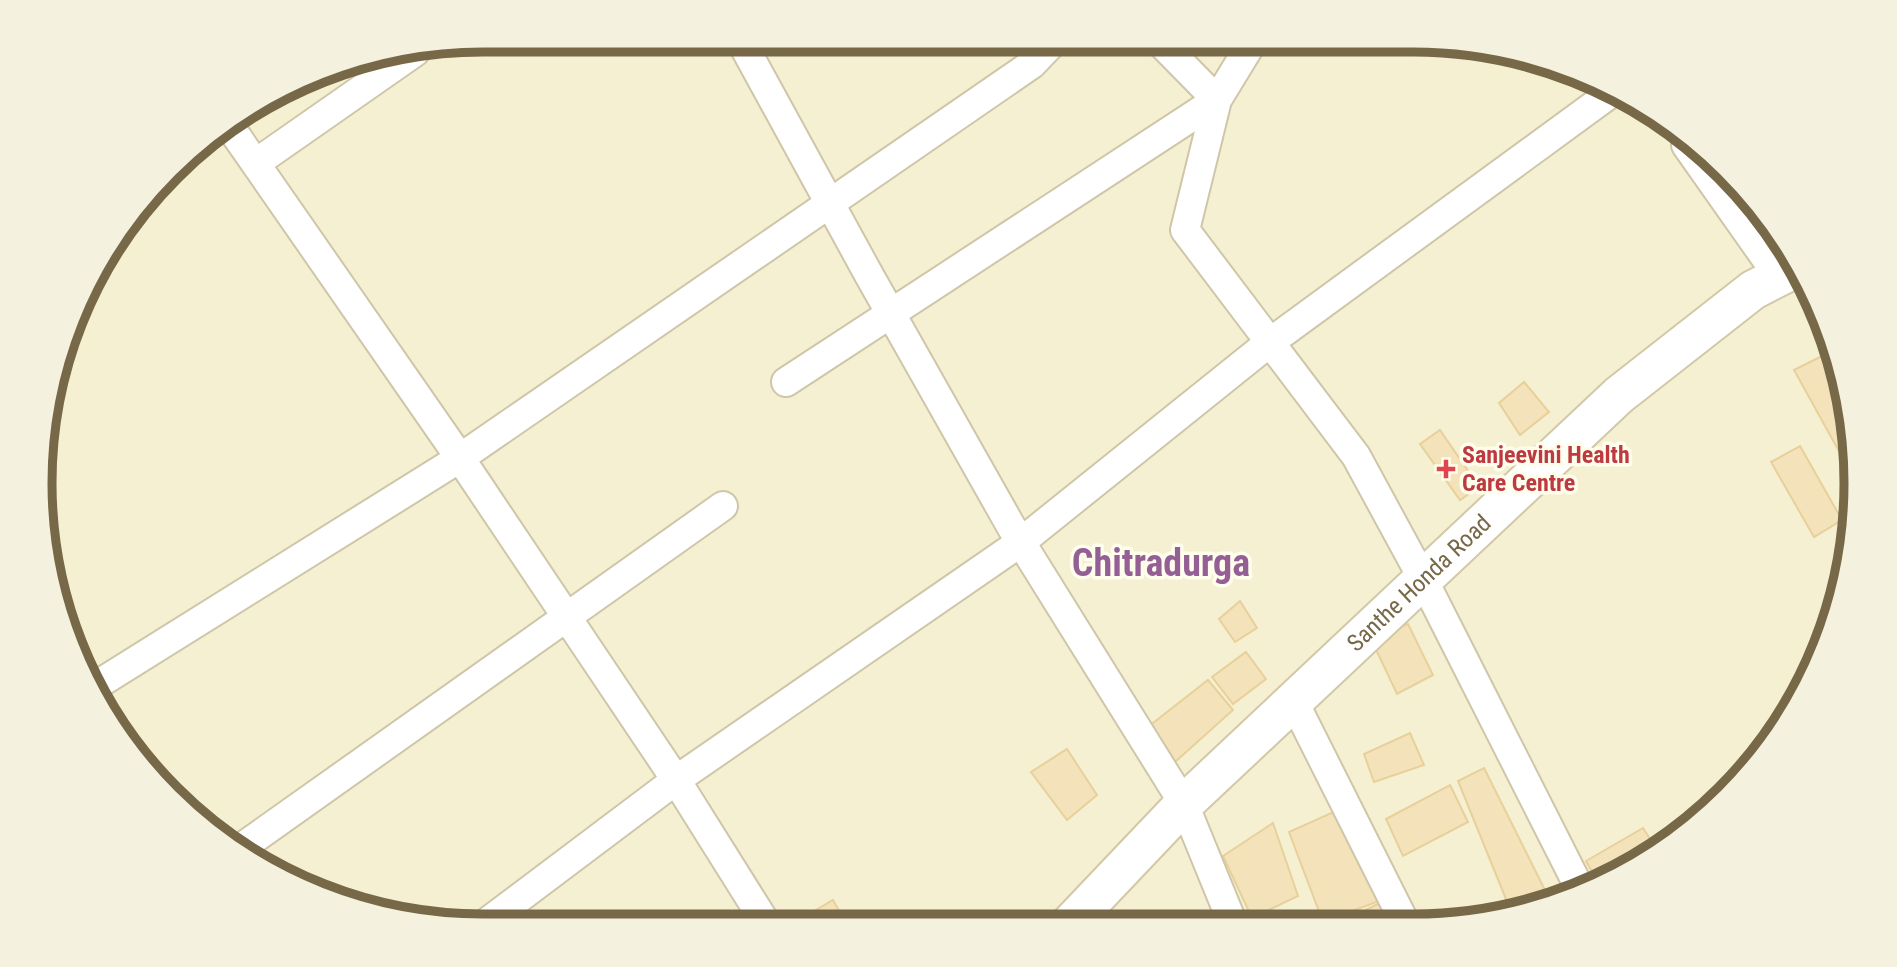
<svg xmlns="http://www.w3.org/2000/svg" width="1897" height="967" viewBox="0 0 1897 967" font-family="'Roboto Condensed',sans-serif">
	<rect width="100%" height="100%" fill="#fdfbe4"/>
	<path fill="#f5f0d2" d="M484,40l958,1 167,45 137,105 87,150 23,171 -45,167 -46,75 -82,81 -100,58 -111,30 -1017,3 -167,-45 -118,-84 -84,-118 -42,-138 5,-144 66,-159 98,-106 128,-68z"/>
	<path fill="#f4e3ba" stroke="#e7d09a" stroke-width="2" d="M1722,173l24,18 13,22 -7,3z
		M1832,351l3,3 16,119 -57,-103z
		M1524,382l25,30 -29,23 -21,-32z
		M1440,430l39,57 -19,13 -40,-56z
		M1800,446l42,74 -28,17 -43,-75z
		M1240,601l17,27 -22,14 -16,-23z
		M1408,624l25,51 -36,19 -26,-55z
		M1246,652l20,27 -33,25 -21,-27z
		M1208,680l25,30 -58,52 -27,-35z
		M1410,733l14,32 -50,17 -10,-28z
		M1067,749l30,46 -30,25 -36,-48z
		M1484,768l61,122 -35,19 -52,-128z
		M1450,785l18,37 -65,34 -17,-37z
		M1338,810l41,91 -56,21 -34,-90z
		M1273,823l25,73 -46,22 -29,-62z
		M1643,828l14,22 -58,34 -13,-23z
		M833,900l14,25h-56z
		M1386,900l8,23h-55z"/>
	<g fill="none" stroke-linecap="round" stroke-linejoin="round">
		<g stroke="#cfc6aa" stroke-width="32">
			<path id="street" d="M741,41l128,234 143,253 172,276 49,120
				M1253,41l-36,59 -32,130 171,226 68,125 158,312
				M228,124l232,334 216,322 91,145
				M1686,145l93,132
				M256,163l159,-111
				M786,382l431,-282 -58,-59
				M92,688l368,-230 572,-394 22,-23
				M1294,702l111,221
				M241,848l482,-342
				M482,926l194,-146 345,-238 248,-199 346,-253"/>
		</g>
		<g stroke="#d2c8a7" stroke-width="42">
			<g id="secondary">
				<path id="s1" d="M1070,924l114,-120 435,-409 134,-105 39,-20"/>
			</g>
		</g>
		<use href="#street" stroke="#fff" stroke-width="28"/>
		<use href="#secondary" stroke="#fff" stroke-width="38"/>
	</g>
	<path fill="#e0444e" stroke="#fffdeb" stroke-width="2.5" d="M1442.5 458.5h7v7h7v7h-7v7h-7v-7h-7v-7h7z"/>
	<g text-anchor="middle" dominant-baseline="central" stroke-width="7" stroke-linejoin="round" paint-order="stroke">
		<g font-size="24" font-weight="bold" fill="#be3a42" stroke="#fffdeb" text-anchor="start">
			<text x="1462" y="455">Sanjeevini Health<tspan x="1462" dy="28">Care Centre</tspan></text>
		</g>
		<g font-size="24" fill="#776848" stroke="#fffdeb">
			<text stroke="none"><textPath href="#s1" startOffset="488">Santhe Honda Road</textPath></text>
		</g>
		<g font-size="38" font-weight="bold" fill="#935f94" stroke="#fffdeb">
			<text x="1161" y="563">Chitradurga</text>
		</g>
	</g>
	<path d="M0 0H1897V967H0ZM483 52H1413A431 431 0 0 1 1844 483V483A431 431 0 0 1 1413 914H483A431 431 0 0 1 52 483V483A431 431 0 0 1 483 52Z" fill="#f4f1de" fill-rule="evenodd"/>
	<path fill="none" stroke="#776848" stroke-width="9" d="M483 52H1413A431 431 0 0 1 1844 483V483A431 431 0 0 1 1413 914H483A431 431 0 0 1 52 483V483A431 431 0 0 1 483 52Z"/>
</svg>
